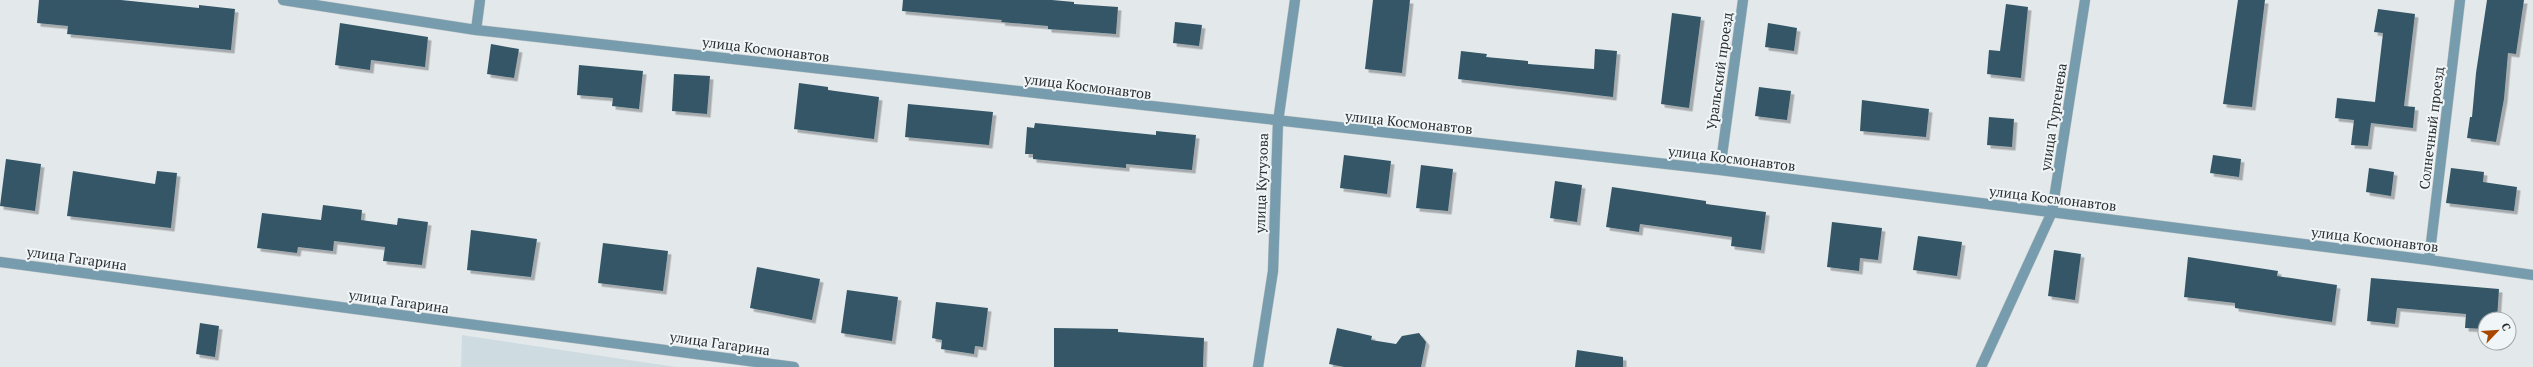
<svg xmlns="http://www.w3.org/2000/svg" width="2533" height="367" viewBox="0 0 2533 367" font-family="'PT Serif',serif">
	<defs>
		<filter id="shadow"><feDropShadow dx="3.5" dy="3.5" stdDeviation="0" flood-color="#0004"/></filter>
	</defs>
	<rect width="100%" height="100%" fill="#e3e8eb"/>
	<path fill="#cedce2" d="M462,335l214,32h-215z"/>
	<path fill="#345766" filter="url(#shadow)" d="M39,0h82l78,8v-3l36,4 -4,41 -164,-16 1,-8 -31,-3z
		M903,0h149l22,2v2l44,3 -2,27 -68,-5v-3l-47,-4 1,-2 -100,-9z
		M1373,0h37l-8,73 -37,-4z
		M2238,0h27l-13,107 -29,-3z
		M2487,0h37l-8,54 -8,-1 -4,46 -8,43 -29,-4 3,-21h2l4,-44z
		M2006,4l22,3 -7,71 -34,-4 2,-24 11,1z
		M2378,9l37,5 -11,92 11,1 -2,21 -42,-5 -3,23 -17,-1 3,-25 -19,-2 2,-20 38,4 8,-69 -9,-1z
		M1672,13l29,4 -12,91 -28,-4z
		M1175,22l27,3 -3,21 -26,-3z
		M340,23l88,14 -3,30 -54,-7 -1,10 -35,-5z
		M1768,23l29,5 -3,23 -29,-4z
		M491,44l28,5 -5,29 -27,-4z
		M1595,49l22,2 -4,46 -155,-18 3,-28 26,3 -1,3 42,4v3l66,5z
		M579,65l64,6 -4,38 -27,-3 1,-8 -36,-3z
		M674,74l36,2 -3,38 -35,-3z
		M799,83l29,4v3l51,7 -5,42 -80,-10z
		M1759,87l32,4 -4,29 -32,-4z
		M1862,100l67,9 -3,28 -66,-6z
		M908,104l85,8 -4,33 -84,-8z
		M1989,117l25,2 -2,28 -25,-2z
		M1035,123l121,12v-4l40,4 -4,35 -66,-6v4l-93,-9v-5h-8l2,-27 7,1z
		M1344,155l47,6 -4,33 -47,-6z
		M2213,155l28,4 -2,18 -29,-4z
		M6,159l35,5 -6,47 -35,-5z
		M1421,165l32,4 -5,42 -32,-3z
		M2369,168l25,4 -3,24 -25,-4z
		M2451,168l33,4 -1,10 34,5 -3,24 -68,-8z
		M73,171l82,13 2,-13 20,2 -6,55 -104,-12z
		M1555,181l27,4 -5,37 -27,-4z
		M1612,187l94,14v3l60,8 -5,38 -30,-4 1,-9 -92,-13 -1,8 -33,-5z
		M323,205l39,5 -1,10 36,5 1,-7 30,4 -6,43 -39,-4 2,-14 -51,-6 -1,10 -35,-4 -1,6 -40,-5 5,-35 59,7z
		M1832,222l50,6 -4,32 -18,-2 -1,13 -32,-4z
		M471,230l66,9 -6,38 -64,-7z
		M1918,236l44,6 -5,34 -44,-6z
		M603,243l65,8 -5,40 -65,-8z
		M2054,250l27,4 -6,46 -27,-4z
		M2188,257l90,14 -1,5 60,9 -5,37 -97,-14v-5l-51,-6z
		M757,267l63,12 -8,41 -62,-12z
		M2371,278l128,11 -2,30h-12v10l-20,-1 1,-14 -69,-6 -2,16 -28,-3z
		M847,290l51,7 -6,44 -51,-8z
		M936,302l52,6 -5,39 -8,-1 -1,8 -33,-5 1,-9 -10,-2z
		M200,323l19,3 -4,31 -19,-3z
		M1054,328l64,1v3l86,6 -1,29h-149z
		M1337,328l35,8 -1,4 25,4 6,-8 17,-3 7,9 -5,25h-77l-15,-3z
		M1577,350l46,7v10h-48z"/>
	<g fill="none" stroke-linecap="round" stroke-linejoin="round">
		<g stroke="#bec3c5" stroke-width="11">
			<path id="minor" d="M283,0l193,30 1244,140 709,90 104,15
				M476,30l4,-30
				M1720,170l23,-170
				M2429,260l31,-260
				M0,262l794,105
				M1258,367l15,-96 5,-149 17,-122
				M1981,367l71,-155 33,-212"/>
		</g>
		<use href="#minor" stroke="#769cad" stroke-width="10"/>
	</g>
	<g text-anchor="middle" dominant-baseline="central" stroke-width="4" stroke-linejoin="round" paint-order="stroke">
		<g font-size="14" fill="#2b2e2f" stroke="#f0f6f8">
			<text transform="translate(766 49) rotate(7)">улица Космонавтов</text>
			<text transform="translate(1719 71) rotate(-82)">Уральский проезд</text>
			<text transform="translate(1088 86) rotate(7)">улица Космонавтов</text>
			<text transform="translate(2053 117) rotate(-81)">улица Тургенева</text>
			<text transform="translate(1409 122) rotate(6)">улица Космонавтов</text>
			<text transform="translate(2431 128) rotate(-83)">Солнечный проезд</text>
			<text transform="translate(1732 158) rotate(7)">улица Космонавтов</text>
			<text transform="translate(1261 183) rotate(-88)">улица Кутузова</text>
			<text transform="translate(2053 198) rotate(7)">улица Космонавтов</text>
			<text transform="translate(2375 239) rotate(7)">улица Космонавтов</text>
			<text transform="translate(77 258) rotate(8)">улица Гагарина</text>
			<text transform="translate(399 301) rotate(8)">улица Гагарина</text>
			<text transform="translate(720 343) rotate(8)">улица Гагарина</text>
		</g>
	</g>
	<g transform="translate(2497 331) rotate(65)"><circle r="19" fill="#f0f6f8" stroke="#a1a6a8"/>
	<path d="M0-3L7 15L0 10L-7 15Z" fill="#a84800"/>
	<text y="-6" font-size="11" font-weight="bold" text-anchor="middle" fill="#2b2e2f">С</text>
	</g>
</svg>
